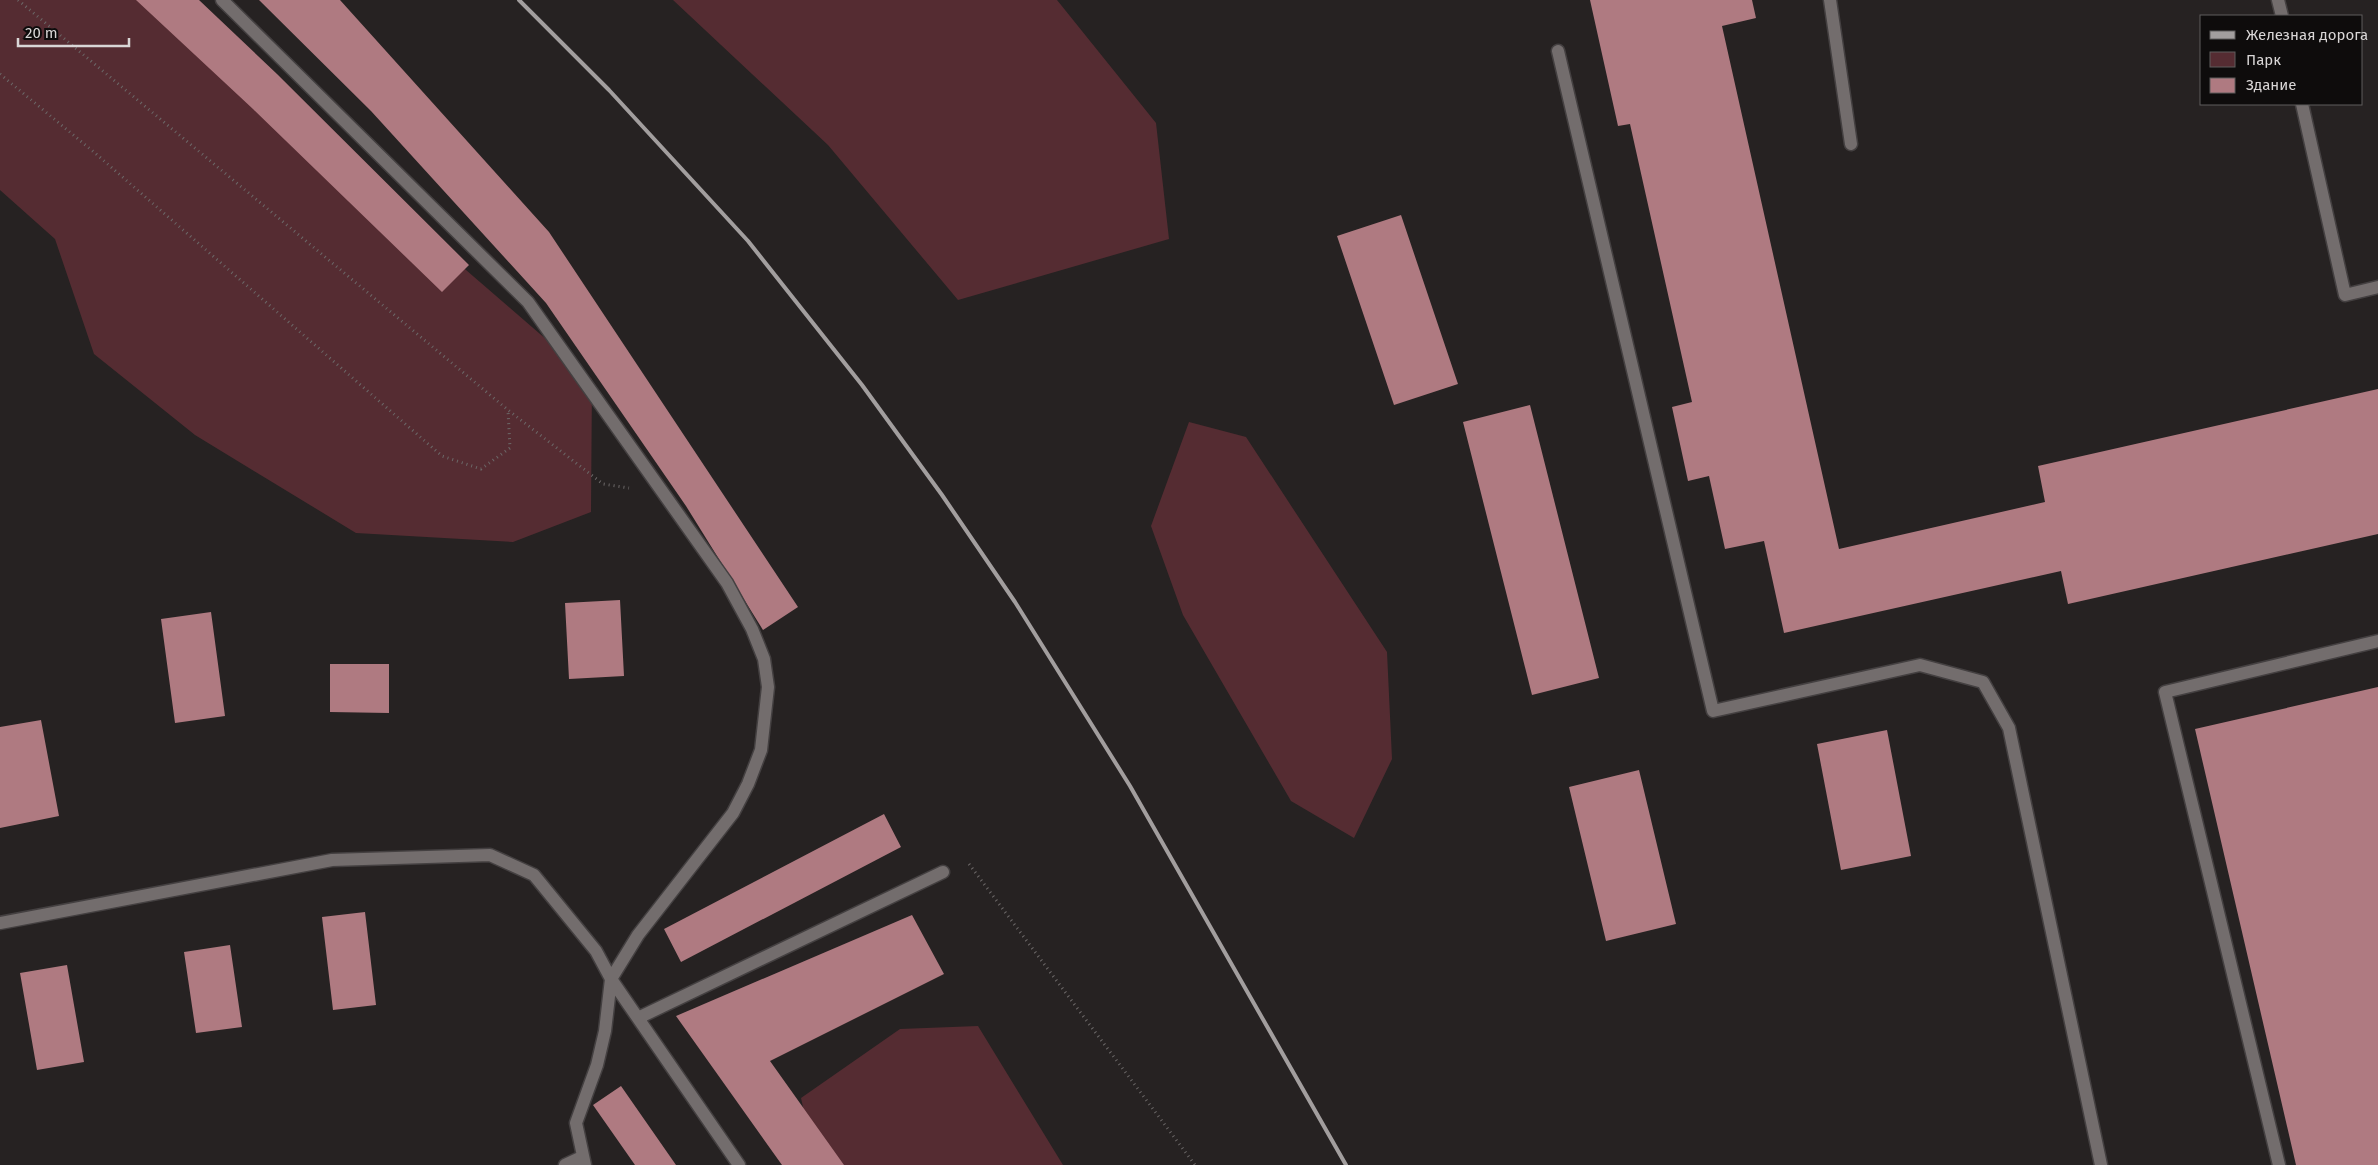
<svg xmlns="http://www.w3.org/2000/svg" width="2378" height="1165" viewBox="0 0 2378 1165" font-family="'Fira Sans',sans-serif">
	<rect width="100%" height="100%" fill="#262222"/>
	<path fill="#552c32" d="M0,0h149l154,129 289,250 -1,133 -78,30 -157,-9 -161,-98 -101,-81 -39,-115 -55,-49z
		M673,0h384l99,123 13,116 -211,61 -130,-155z
		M1189,422l57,15 141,215 5,107 -38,79 -63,-37 -108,-186 -32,-89z
		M978,1026l85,139h-247l-15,-67 99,-69z"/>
	<path fill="#af7a81" d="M136,0h63l78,74 192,191 -27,27 -189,-183z
		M259,0h81l209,232 249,375 -35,23 -77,-124 -140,-203 -175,-192z
		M1590,0h162l4,18 -34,8 117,523 206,-47 -7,-36 340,-77v145l-310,70 -7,-33 -277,62 -20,-92 -39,8 -16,-73 -21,5 -16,-74 20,-5 -62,-278 -12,2z
		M1401,215l57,169 -64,21 -57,-169z
		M1530,405l69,273 -67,17 -69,-273z
		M620,600l4,76 -55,3 -4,-76z
		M211,612l14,104 -50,7 -14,-104z
		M330,664h59v49l-59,-1z
		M2378,687v478h-82l-101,-436z
		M41,720l18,96 -59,12v-101z
		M1887,730l24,126 -70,14 -24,-126z
		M1639,770l37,154 -70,17 -37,-154z
		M884,814l17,33 -220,115 -17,-33z
		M365,912l11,93 -43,5 -11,-93z
		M912,915l32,59 -174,87 74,104h-62l-106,-149z
		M230,945l12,82 -46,6 -12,-81z
		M67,965l17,97 -47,8 -17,-97z
		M621,1086l55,79h-41l-42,-60z"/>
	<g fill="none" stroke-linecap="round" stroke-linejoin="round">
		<g stroke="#444041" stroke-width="15">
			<path id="service" d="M222,0l306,302 199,281 25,46 12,30 4,28 -7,63 -13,34 -15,29 -95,122 -27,44 -6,52 -8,34 -21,58 9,42
				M1830,0l21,144
				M2278,0l4,16
				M1558,51l155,660 207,-46 63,17 26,46 92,437
				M2302,104l43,191 33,-8
				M0,923l332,-63 158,-5 44,20 62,76 15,28 128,186
				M638,1018l305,-146
				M565,1165l17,-8
				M2279,1165l-114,-473 213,-51"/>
		</g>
		<path stroke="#6c6868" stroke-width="3" stroke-dasharray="1 4" stroke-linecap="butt" d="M18,0l490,410 95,74 26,4
			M0,74l95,79 347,303 39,13 29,-21 -2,-37
			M969,864l226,301"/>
		<use href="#service" stroke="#736d6d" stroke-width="12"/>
		<path stroke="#a29e9e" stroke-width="4" d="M519,0l90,90 139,151 114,144 80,110 73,107 115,184 216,379"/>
	</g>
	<rect x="2200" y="15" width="162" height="90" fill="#0e0c0c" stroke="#5f5d5d"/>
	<rect x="2210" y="31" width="25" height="8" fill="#a29e9e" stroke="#5f5d5d"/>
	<text x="2246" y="40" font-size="15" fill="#d9d6d6">Железная дорога</text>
	<rect x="2210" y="52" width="25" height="15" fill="#552c32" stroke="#5f5d5d"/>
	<text x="2246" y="65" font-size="15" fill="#d9d6d6">Парк</text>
	<rect x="2210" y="78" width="25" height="15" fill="#af7a81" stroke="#5f5d5d"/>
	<text x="2246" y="90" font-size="15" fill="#d9d6d6">Здание</text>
	<path d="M18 38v8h111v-8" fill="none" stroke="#d9d6d6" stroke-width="2.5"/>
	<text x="25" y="38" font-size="15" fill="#d9d6d6" stroke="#0e0c0c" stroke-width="4" paint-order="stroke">20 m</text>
</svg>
